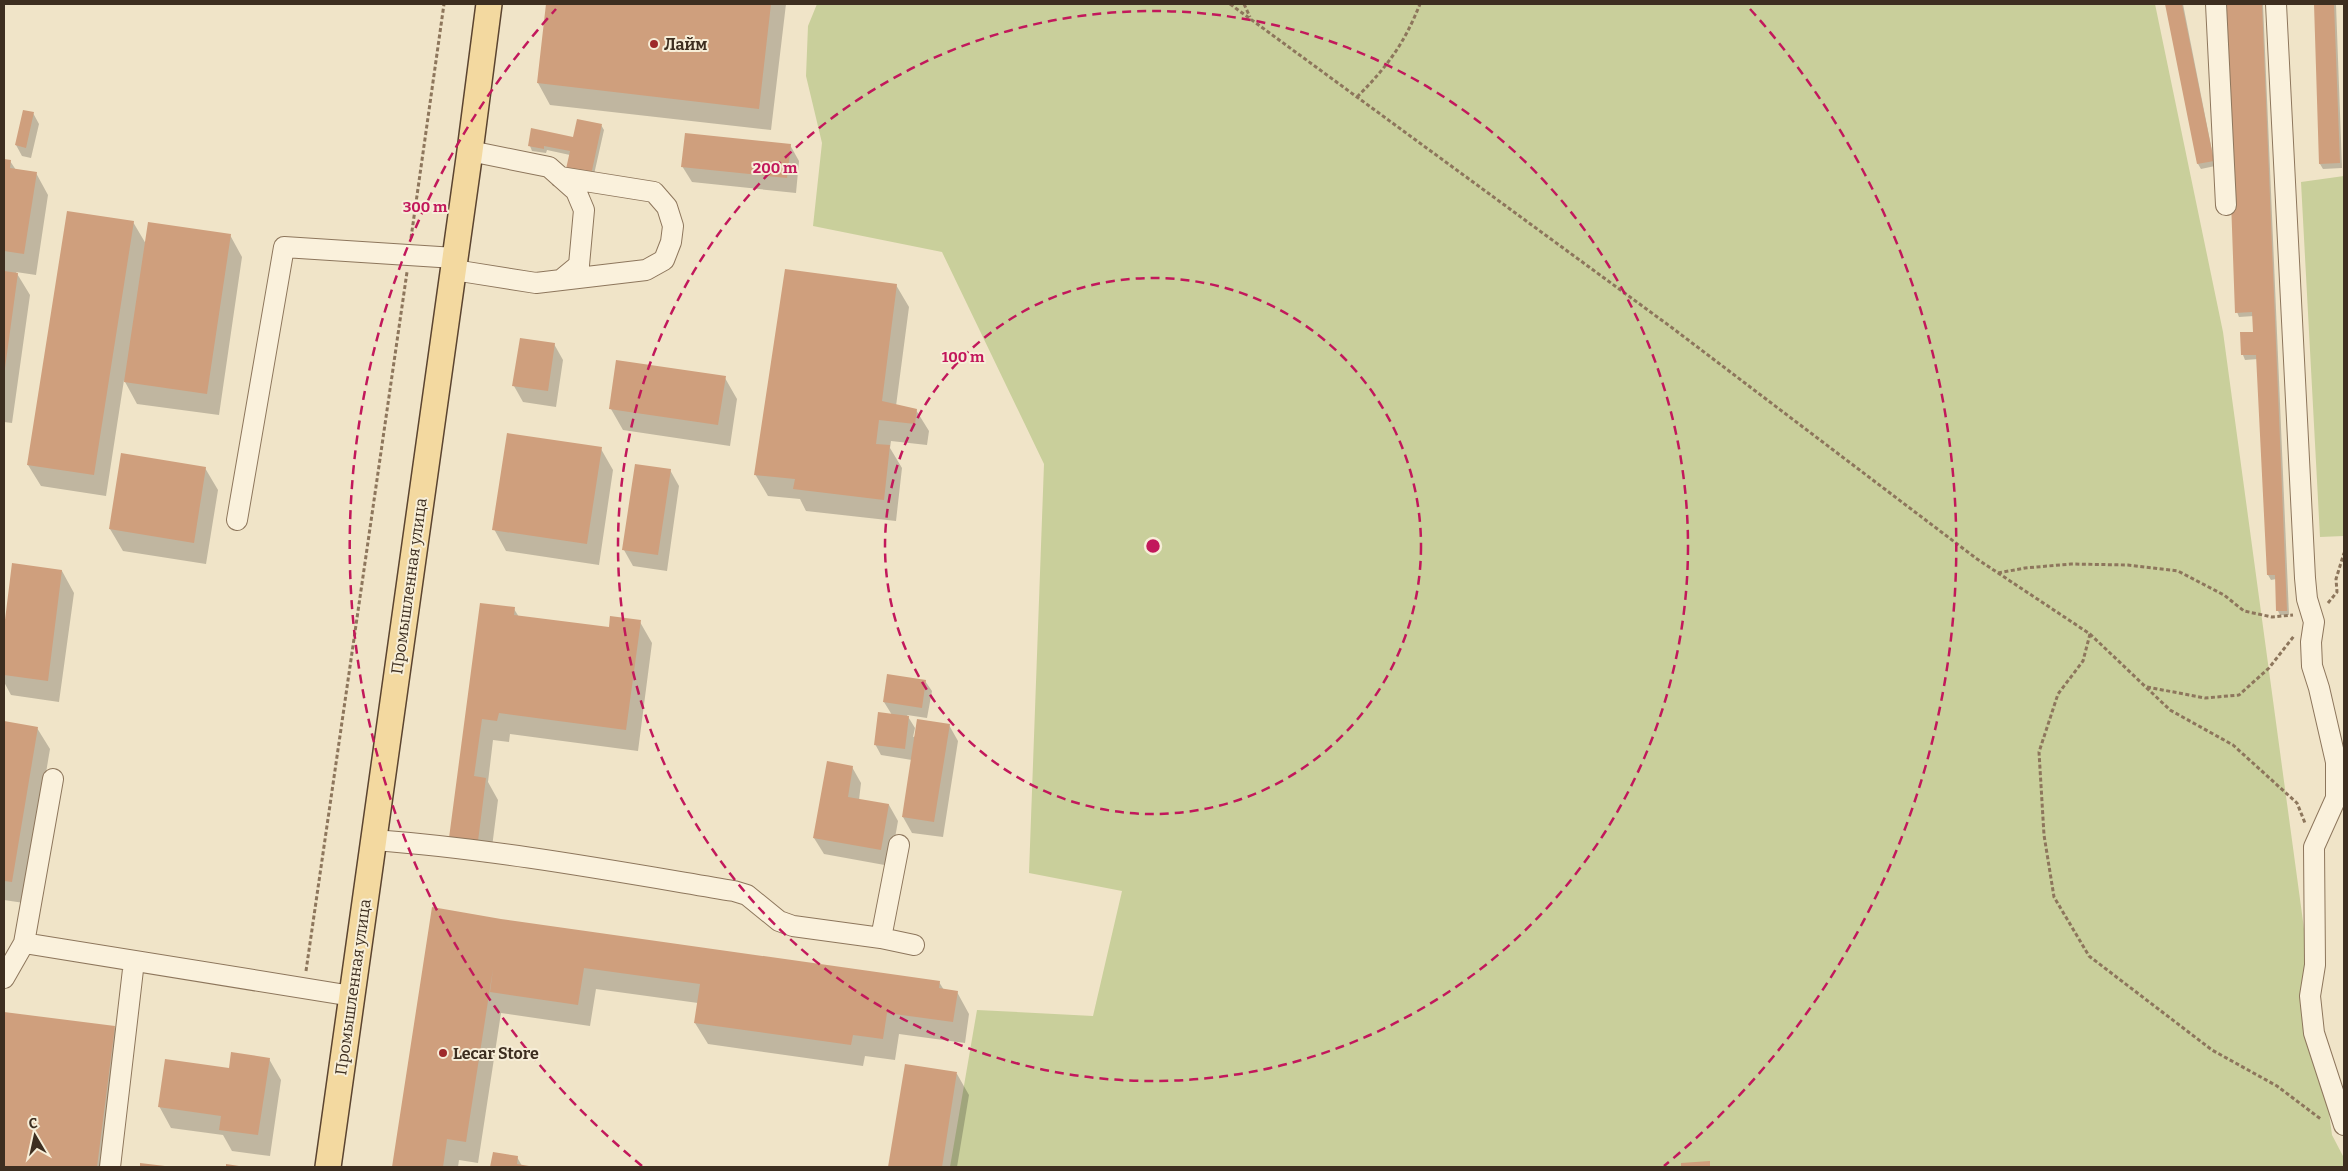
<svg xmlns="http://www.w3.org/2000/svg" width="2348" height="1171" viewBox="0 0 2348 1171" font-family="Bitter,serif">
	<rect width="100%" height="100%" fill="#f0e4c8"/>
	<path fill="#c9cf9b" d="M817,4h1338l68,328 109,803 12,23v9h-1394l27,-157 116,6 29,-125 -93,-18 15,-409 -102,-212 -129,-26 9,-83 -16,-67 2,-50z
		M2344,176v360l-24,1 -19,-355z"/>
	<path fill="#0003" d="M547,4h239l-15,126 -221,-25 -12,-22z
		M2166,4h17l32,162 -14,3 -3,-5z
		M2226,4h37l26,611h-9l-2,-4 -2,-32 -5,1 -3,-5 -10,-216 -13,1 -2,-5 -1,-22h13l-1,-17 -15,1 -2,-5z
		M2315,4h21l6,164 -19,1 -3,-5z
		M33,113l6,11 -8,34 -9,-2 -6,-11z
		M601,125l3,5 -11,49 -23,-24 -23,-5 -1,3 -14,-2 -2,-5 44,-7z
		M790,145l9,16 -3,32 -104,-11 -10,-16z
		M4,160l6,1 6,9 20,3 12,22 -12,80 -20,-3 14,23 -18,128 -8,-1z
		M133,222l13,22 84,-9 12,22 -23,158 -82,-11 -13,-24 -18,116 -65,-10 -13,-21z
		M896,285l13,22 -13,99 20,4 13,21 -2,14 -36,-4 -1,7 12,20 -6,53 -90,-10 -6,-12 -32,-3 -13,-22z
		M554,344l9,16 -7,47 -33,-5 -9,-16z
		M725,378l12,21 -7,47 -107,-16 -12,-21z
		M601,449l12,21 -14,95 -93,-14 -12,-22z
		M205,468l13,22 -12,74 -83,-13 -13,-22z
		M670,470l9,16 -12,85 -34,-5 -9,-16z
		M13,565l49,6 12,22 -15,109 -48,-7 -7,-13v-44z
		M481,604l33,5 5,8 91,12 30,-7 12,21 -14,108 -128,-17 -1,8 -16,-2 -5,42 10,18 -8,63 -28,-4 -12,-22z
		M925,681l7,10 -5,27 -20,-3 8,13 -2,9 36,-12 9,16 -15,96 -31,-4 -9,-16 9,-57 -31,-5 -6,-11 17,-29 -8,-13z
		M5,722l32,6 13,21 -26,154 -20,-3z
		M852,767l9,16 -2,17 30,5 9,16 -8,45 -66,-12 -10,-16z
		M433,908l67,12 439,62 5,8 13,2 12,22 -4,29 -66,-9 -4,26 -30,-4 -2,10 -155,-22 -13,-21 3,-20 -102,-14 -6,37 -89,-13 -23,150 -19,-3 -1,7h-65z
		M4,1013l110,14 13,22 -16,118h-107z
		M269,1059l12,21 -11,76 -38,-5 -9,-16 -52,-7 -12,-22 71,-37z
		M906,1065l51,9 12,21 -12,72h-68z
		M494,1153l23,4 5,9 12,1h-42z"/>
	<path fill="#cf9f7d" d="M546,4h225l-12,105 -222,-26z
		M2165,4h17l32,157 -17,3z
		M2224,4h38l25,607h-11l-1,-36h-8l-11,-220h-15l-1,-23h13l-1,-20 -17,1z
		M2314,4h20l6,159 -21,1z
		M23,110l11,2 -8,36 -11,-3z
		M577,119l25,5 -11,51 -25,-6 4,-18 -26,-5v3l-16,-3 3,-18 42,9z
		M685,133l106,11 -4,34 -106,-11z
		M4,159l7,1 -1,8 27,4 -13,82 -20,-3z
		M67,211l67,10 -40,254 -67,-10z
		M148,222l83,12 -24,160 -83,-12z
		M785,269l112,15 -15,117 35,8 -2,15 -36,-4 -3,24 14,1 -6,55 -91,-11 2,-10 -41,-4z
		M4,271l14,2 -13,95h-1z
		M520,338l35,5 -7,48 -36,-5z
		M616,360l110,16 -8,49 -109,-16z
		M507,433l95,14 -15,97 -95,-14z
		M121,453l85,14 -12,76 -85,-14z
		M635,464l36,5 -13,86 -36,-5z
		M12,563l50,7 -14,111 -44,-6v-47z
		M480,603l35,4 -1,8 95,12 1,-11 31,4 -15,110 -127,-17 -2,8 -15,-2 -8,57 12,2 -8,63 -29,-3z
		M887,674l39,6 -4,28 -39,-6z
		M878,712l31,4 -4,33 -31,-4z
		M917,719l33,5 -16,98 -32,-5z
		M4,721l34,6 -26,155 -8,-1z
		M827,761l26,5 -5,31 41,7 -8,46 -68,-12z
		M432,907l69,12 439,62 -1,7 19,3 -5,31 -66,-9 -4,26 -30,-4 -2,10 -157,-22 6,-39 -116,-16 -6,37 -88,-13 3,-23 -27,173 -19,-3 -4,28h-51z
		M4,1012l111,14 -18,141h-93z
		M231,1052l39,6 -12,77 -39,-5 2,-14 -63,-9 7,-48 64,9z
		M905,1064l52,8 -15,95h-54z
		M493,1152l25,4 -1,8 18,3h-45z
		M1710,1161v6h-29v-4z
		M140,1163l25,3v1h-25z
		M226,1164l13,2v1h-13z"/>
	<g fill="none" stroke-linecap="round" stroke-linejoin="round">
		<g stroke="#8d765c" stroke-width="22">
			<path id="minor" d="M2216,4l10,201
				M2276,4l29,574 2,21 7,23 -3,20 1,24 7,22 17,74v36l-22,49 1,118 -5,31 4,37 30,92
				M470,151l79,16 27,24 8,19 -5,55 -17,14
				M454,270l82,13 110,-13 18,-10 7,-18 2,-16 -6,-19 -13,-15 -94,-15
				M237,520l47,-273 171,11
				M53,779l-29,164 328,53
				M374,840c121,9 240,31 360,51l13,4 32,26 14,5 88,12 33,7
				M881,938l18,-93
				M4,978l20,-35
				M110,1167l24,-206"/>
		</g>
		<g stroke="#5b4430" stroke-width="28">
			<path id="major" d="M328,1167l142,-1016 19,-147"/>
		</g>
		<path stroke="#8d765c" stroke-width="3" stroke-dasharray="4 2.5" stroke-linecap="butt" d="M1230,4l441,323 306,232 113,75 80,76 63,35 64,58 8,20
			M1244,4l6,13
			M1357,97c30,-30 47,-53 63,-93
			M411,238l33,-234
			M1998,573l27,-5 46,-4 57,1 50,6 46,24 20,16 28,6 21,-2
			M2328,603l9,-11 -1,-13 8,-26
			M2090,634l-7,27 -25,33 -19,58 5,83 10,62 35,59 123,94 65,36 45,34
			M2147,687l58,11 34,-3 30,-27 25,-32
			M306,971l101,-699"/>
		<use href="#minor" stroke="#faf1dc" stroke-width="20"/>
		<use href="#major" stroke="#f3d9a0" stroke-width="25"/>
	</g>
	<g fill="none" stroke="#c2185b" stroke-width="2.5" stroke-dasharray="9 6">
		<circle cx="1153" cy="546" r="268"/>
		<circle cx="1153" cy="546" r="535"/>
		<path d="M642 1166A803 803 0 0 1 556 9M1750 9A803 803 0 0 1 1664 1166"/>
	</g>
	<g fill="#9e2a2b" stroke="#f7eed8" stroke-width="2">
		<circle cx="654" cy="44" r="5"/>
		<circle cx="443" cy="1053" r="5"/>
	</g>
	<g text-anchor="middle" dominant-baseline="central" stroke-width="4" stroke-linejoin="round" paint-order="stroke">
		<g font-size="16" font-weight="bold" fill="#3d2e20" stroke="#f7eed8" text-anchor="start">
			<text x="664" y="44">Лайм</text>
			<text x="453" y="1053">Lecar Store</text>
		</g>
		<g font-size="16" fill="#3d2e20" stroke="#f7eed8">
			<text transform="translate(409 586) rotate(-82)">Промышленная улица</text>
			<text transform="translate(353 987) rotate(-82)">Промышленная улица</text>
		</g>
	</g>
	<circle cx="1153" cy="546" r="8" fill="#c2185b" stroke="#f7eed8" stroke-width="2.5"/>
	<g font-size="15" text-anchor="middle" font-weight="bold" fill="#c2185b" stroke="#f7eed8" stroke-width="4" stroke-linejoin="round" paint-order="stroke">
		<text x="775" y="173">200 m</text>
		<text x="425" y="212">300 m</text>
		<text x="963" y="362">100 m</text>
	</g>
	<rect width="2348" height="1171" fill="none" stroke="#3d2e20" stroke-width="10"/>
	<g transform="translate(35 1136) rotate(351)" stroke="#f7eed8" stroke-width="4" paint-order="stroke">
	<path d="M0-4L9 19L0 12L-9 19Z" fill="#3d2e20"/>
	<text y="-8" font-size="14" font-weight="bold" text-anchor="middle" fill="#3d2e20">С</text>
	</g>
</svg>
